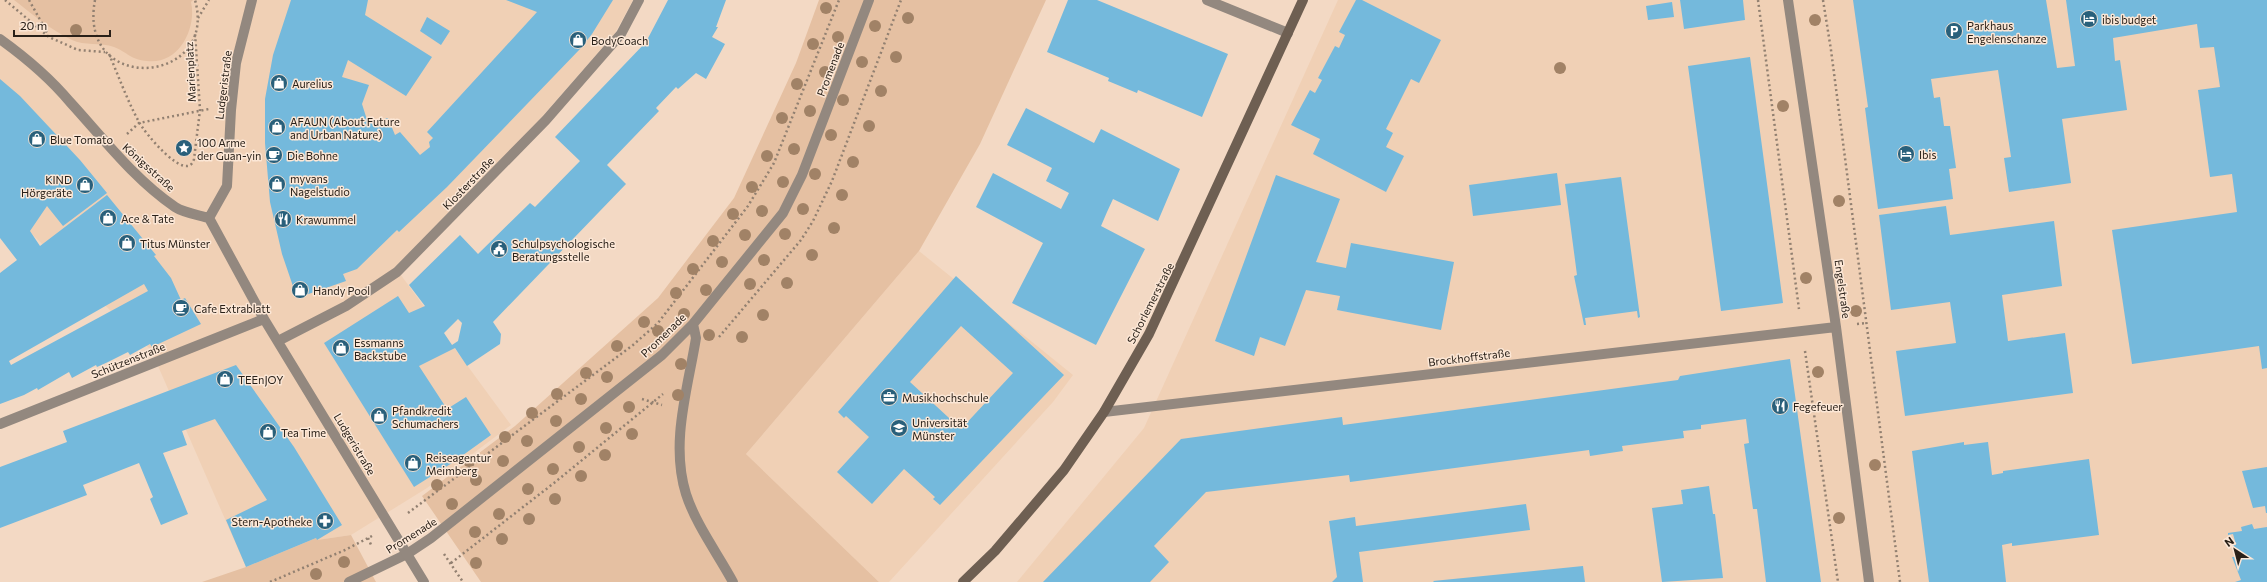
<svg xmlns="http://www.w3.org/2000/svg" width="2267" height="582" viewBox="0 0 2267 582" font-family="Commissioner,sans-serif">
	<rect width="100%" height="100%" fill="#f3d9c4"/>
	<path fill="#f0d0b5" d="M0,0h633l-18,33 -76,87 -144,147 116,158 -84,63 -76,47 -34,5 -1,-2 -70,29 -95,-217 -151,-147z
		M1338,0h929v582h-1250l127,-154z
		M919,251l154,124 -20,27 -164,180h-10l-133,-128z"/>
	<path fill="#e5c0a2" d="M14,0h179l-2,2c6,26 -12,63 -44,59 -16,-1 -20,-9 -33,-14 -13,-5 -30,-1 -42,-7 -21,-10 -40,-26 -58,-40z
		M819,0h227l-66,144 -61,107 -173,203 133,128h-398l-59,-86 93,-70 143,-128 76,-100 62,-135z
		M351,535l25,47h-174l44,-15 70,-29 1,2z"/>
	<path fill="#74b9dc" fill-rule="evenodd" d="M291,0h77l-3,15 67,42 -26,39 -58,-36 -6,17 27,8 -7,19 6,19 20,-5 7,17 5,-3 20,23 10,-8 -1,-5 4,-4 -6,-6 110,-120 -31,-12h107l-21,34 -12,15 -133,138 -48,45 -2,-2 -40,39 -14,5 3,7 -49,17 -15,-44 -12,-52 -5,-59v-44l8,-44z
		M668,0h58l-10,27h2l-6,10 13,7 -19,35 -10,-6 -18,16 -2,-2 -20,21 3,3 -52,54 19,19 -133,138 8,12 -1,10 -33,22 -12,-18 -36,18 28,43 19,-12 25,38 -39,28 -38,24 -90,-144 74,-47 11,17 16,-7 -16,-21 51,-50 18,19 52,-51 5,4 45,-46 -25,-24 91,-95zM458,319l4,4 -4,18 -6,4 -8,-12z
		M1068,0h29l131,54 -26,63 -64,-27 -1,3 -29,-12 1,-3 -62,-26z
		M1356,0h6l79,40 -22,43 -8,-4 -25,50 7,4 -7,14 18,9 -18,36 -73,-38 7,-15 -29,-14 19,-35 5,3 7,-13 -4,-2 17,-32 4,2 6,-13 -6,-3z
		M1680,0h63l2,20 -61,9z
		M1853,0h193l11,68 18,-2 -9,-66h201v368l-5,1 -3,-23 -127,18 -20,-134 125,-18 -5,-38 -22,3 -12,-87 22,-3 -6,-40 -14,1 -3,-24 -84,14 2,23 5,-1 7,50 -65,9 9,64 -62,9 -5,-34 7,-1 -13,-87 -67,9 3,19 6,-1 4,29h6l6,42 -7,1 4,30 -75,10 -13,-101 3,-1z
		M1672,2l2,15 -26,3 -2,-14z
		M427,17l23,14 -9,14 -21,-14z
		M1750,57l33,246 -62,8 -33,-245z
		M0,79l20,17 60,64 27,33 -44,33 -16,-20 -17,25 10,15 67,-51 49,60 -2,1 17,22 10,22 4,-2 16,26 -49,23 -2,-3 -20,11 -2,-3 -20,10 -11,5 -1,-2 -24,13 -3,-6 -31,18 -1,-2 -13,7 -24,9v-131l17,-13 -17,-22zM144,284l4,7 -137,74 -2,-4z
		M1026,108l68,35 7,-14 79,40 -22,52 -45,-22 -6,13 -6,14 44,23 -49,96 -84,-42 31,-60 -67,-36 17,-34 68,36 8,-16 -23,-12 6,-13 -45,-23z
		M1557,173l4,32 -88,11 -4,-31z
		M1276,175l64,24 -24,63 30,6 5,-25 103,19 -13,68 -104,-20 3,-14 -34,-6 -21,56 -25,-9 -6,19 -39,-15z
		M1621,177l19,140 -2,1 -1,-7 -52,7 1,7h-2l-10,-49 3,-1 -12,-91z
		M1946,206l4,29 104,-14 8,65 -60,9 6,46 57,-8 8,60 -168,23 -9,-65 60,-8 -6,-41 -59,8 -12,-95z
		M956,276l108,99 -124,130 -7,-6 2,-2 -31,-28 -32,35 -35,-32 32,-35 -23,-21 -2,2 -6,-6zM961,326l52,47 -52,56 -51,-47z
		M1790,359l31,223h-55l-9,-73h-4l-9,-65 5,-1 -3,-24 -45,6v4l-18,2 1,7 -62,8 1,5 -33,5 -1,-6 -239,32 -1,-7 -143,17 -52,54 15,16 -19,20h-107l138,-143 161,-22 1,8 335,-45 2,-4z
		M236,365l58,82 48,78 -25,15 -1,-2 -70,29 -20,-47 41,-20 -52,-81 -33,12 5,14 -24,8 25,61 -27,11 -11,-26 3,-2 -14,-34 -56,22 4,10 -87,33v-61l67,-25 -4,-11z
		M1964,442v3l24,-3 4,33 11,-2v-2l86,-12 10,76 -87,11v-3l-10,2 4,37h-77l-17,-131z
		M2267,467v46h-1l-1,-7 -12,2 -11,-37z
		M1709,486l4,28h2l8,64 -61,4 -10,-74 31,-4 -2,-14z
		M1526,504l4,26 -171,22 4,30h-31l5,-5 -8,-56 26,-4 1,9z
		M2252,524l2,5 13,-2v55h-32l6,-2 -9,-23h4l-4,-12h4l-3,-11 -5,1v-2l14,-2 -1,-4z
		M1583,566l2,16h-151l-1,-1z"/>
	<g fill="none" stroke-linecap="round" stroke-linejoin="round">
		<path stroke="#928071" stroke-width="2.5" stroke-dasharray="2 3" stroke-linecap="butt" d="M5,0l44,37 29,13 27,2
			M29,0l19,34
			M95,0c-18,96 124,85 100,0
			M1758,0l41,309
			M1823,0l8,50 69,532
			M198,18l11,-18
			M109,54c10,23 18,46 30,68 5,10 48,63 55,37l6,-49 -5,-77
			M127,134l12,-11 70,-14
			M1857,324l10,-1
			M719,337l82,-97 12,-19 19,-40 69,-181
			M1805,351l33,231
			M642,399l20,6
			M408,513l225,-168 25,-22 90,-117 26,-43 65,-163
			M368,538l4,9
			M444,554l19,28
			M451,563l103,-80 109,-89
			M270,582l75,-32 27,-14"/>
		<path stroke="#93887f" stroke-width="10" d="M1207,0l81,33
			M693,324l3,14c-8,50 -26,105 -10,156 10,31 32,60 47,88
			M349,582l58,-28 24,-16 231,-183 31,-31 90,-111 19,-38 67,-175"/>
		<path stroke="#93887f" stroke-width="10" d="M1788,0l48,327 33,255
			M0,39c25,18 50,39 70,63 33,36 64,77 105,105 9,6 24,8 34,11l55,101 160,263
			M209,218l18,-32 4,-76 5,-47 16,-63
			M278,341l68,-35 51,-34 149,-152 75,-86 18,-34
			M1104,412l732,-85
			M0,424l264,-105"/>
		<path stroke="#6e5f52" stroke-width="10" d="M963,582l32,-31 69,-81 40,-58 45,-78 154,-334"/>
	</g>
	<g fill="#a18266">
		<circle cx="826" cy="8" r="6"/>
		<circle cx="908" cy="18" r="6"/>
		<circle cx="1815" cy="20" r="6"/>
		<circle cx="875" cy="26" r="6"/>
		<circle cx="76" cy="30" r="6"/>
		<circle cx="838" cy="37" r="6"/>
		<circle cx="813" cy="44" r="6"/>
		<circle cx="896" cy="57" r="6"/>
		<circle cx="862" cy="62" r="6"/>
		<circle cx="1560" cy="68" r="6"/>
		<circle cx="825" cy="72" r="6"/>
		<circle cx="797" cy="84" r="6"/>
		<circle cx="881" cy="91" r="6"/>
		<circle cx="843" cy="100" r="6"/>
		<circle cx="1783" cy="106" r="6"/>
		<circle cx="810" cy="111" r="6"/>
		<circle cx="782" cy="118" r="6"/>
		<circle cx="869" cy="126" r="6"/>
		<circle cx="831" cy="135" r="6"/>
		<circle cx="794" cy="149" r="6"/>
		<circle cx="767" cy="156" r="6"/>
		<circle cx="853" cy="162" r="6"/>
		<circle cx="815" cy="174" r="6"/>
		<circle cx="783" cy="182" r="6"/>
		<circle cx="752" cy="187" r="6"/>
		<circle cx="842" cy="195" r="6"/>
		<circle cx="1839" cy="201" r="6"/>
		<circle cx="803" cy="209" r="6"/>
		<circle cx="762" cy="211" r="6"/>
		<circle cx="733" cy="214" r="6"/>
		<circle cx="834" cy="228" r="6"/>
		<circle cx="785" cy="234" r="6"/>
		<circle cx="745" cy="235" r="6"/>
		<circle cx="713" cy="241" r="6"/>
		<circle cx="812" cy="255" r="6"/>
		<circle cx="764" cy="260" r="6"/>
		<circle cx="722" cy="262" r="6"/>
		<circle cx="693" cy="269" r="6"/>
		<circle cx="1806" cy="278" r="6"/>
		<circle cx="787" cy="283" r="6"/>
		<circle cx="750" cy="284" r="6"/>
		<circle cx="706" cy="290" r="6"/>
		<circle cx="676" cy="293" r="6"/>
		<circle cx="1856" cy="311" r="6"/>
		<circle cx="684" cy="314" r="6"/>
		<circle cx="763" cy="315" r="6"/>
		<circle cx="644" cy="322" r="6"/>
		<circle cx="658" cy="331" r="6"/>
		<circle cx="709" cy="335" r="6"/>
		<circle cx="742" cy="337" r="6"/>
		<circle cx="617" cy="346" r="6"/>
		<circle cx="681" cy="364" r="6"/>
		<circle cx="1818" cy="372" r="6"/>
		<circle cx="586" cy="373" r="6"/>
		<circle cx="607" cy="377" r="6"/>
		<circle cx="557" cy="394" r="6"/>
		<circle cx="678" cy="395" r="6"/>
		<circle cx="581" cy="399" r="6"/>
		<circle cx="629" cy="407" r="6"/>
		<circle cx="532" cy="413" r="6"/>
		<circle cx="556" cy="421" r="6"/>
		<circle cx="606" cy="428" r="6"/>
		<circle cx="632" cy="434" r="6"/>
		<circle cx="505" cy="437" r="6"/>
		<circle cx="527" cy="441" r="6"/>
		<circle cx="579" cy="447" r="6"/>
		<circle cx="605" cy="455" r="6"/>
		<circle cx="469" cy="461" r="6"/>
		<circle cx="503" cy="461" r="6"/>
		<circle cx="1875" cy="465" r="6"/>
		<circle cx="553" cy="469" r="6"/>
		<circle cx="581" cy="476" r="6"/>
		<circle cx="476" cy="480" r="6"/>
		<circle cx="437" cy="485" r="6"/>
		<circle cx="528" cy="489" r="6"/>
		<circle cx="555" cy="499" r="6"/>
		<circle cx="452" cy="504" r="6"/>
		<circle cx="499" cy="514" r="6"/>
		<circle cx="1839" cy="518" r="6"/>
		<circle cx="529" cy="519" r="6"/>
		<circle cx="475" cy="532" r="6"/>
		<circle cx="502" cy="539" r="6"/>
		<circle cx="344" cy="562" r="6"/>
		<circle cx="476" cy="563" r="6"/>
		<circle cx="316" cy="574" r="6"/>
	</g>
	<defs>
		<g id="hotel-disc" transform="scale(0.9)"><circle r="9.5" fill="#29607b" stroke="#fce7d6"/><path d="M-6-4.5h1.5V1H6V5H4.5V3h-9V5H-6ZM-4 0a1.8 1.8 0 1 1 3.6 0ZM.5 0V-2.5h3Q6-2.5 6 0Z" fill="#fff"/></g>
		<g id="parking-disc" transform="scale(0.9)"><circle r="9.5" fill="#29607b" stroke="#fce7d6"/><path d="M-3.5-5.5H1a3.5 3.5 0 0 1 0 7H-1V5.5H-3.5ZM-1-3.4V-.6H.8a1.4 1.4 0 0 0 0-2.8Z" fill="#fff"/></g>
		<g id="shop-disc" transform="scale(0.9)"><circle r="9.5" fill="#29607b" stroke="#fce7d6"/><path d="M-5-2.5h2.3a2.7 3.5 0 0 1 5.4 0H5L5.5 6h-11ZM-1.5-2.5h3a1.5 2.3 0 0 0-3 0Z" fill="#fff"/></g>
		<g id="sight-disc" transform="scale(0.9)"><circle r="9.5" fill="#29607b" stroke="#fce7d6"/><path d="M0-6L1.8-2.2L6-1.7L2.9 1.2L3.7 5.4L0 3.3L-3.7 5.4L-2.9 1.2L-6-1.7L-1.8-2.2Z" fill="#fff"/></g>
		<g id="cafe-disc" transform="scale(0.9)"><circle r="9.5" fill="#29607b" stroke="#fce7d6"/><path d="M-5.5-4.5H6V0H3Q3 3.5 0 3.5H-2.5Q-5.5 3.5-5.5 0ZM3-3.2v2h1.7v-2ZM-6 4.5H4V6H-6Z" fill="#fff"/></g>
		<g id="restaurant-disc" transform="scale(0.9)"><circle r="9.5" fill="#29607b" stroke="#fce7d6"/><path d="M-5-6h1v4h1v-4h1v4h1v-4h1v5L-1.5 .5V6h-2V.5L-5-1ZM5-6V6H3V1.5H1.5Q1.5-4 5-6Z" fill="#fff"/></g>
		<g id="civic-disc" transform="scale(0.9)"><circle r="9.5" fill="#29607b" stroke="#fce7d6"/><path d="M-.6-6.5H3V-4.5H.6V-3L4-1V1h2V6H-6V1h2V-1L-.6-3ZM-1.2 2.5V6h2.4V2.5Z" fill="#fff"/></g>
		<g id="office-disc" transform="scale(0.9)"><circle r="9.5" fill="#29607b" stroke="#fce7d6"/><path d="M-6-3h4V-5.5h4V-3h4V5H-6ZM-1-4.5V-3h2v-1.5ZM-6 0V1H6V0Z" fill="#fff"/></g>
		<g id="university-disc" transform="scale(0.9)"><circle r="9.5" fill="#29607b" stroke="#fce7d6"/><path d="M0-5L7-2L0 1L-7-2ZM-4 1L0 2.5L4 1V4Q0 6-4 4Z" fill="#fff"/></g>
		<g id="pharmacy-disc" transform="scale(0.9)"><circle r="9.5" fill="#29607b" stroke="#fce7d6"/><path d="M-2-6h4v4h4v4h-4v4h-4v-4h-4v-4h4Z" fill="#fff"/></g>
	</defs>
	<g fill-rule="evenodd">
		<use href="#hotel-disc" x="2089" y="19"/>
		<use href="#parking-disc" x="1954" y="31"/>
		<use href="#shop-disc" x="578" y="40"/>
		<use href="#shop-disc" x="279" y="83"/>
		<use href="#shop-disc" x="277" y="127"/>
		<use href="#shop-disc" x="37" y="139"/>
		<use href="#sight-disc" x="184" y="148"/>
		<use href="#hotel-disc" x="1906" y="154"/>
		<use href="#cafe-disc" x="274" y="155"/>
		<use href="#shop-disc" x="277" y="184"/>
		<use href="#shop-disc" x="85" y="185"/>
		<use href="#shop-disc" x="108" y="218"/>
		<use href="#restaurant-disc" x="283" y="219"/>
		<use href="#shop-disc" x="127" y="243"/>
		<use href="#civic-disc" x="499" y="249"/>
		<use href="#shop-disc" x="300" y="290"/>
		<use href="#cafe-disc" x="181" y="308"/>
		<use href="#shop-disc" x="341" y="348"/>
		<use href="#shop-disc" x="225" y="379"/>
		<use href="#office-disc" x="889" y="397"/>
		<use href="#restaurant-disc" x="1780" y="406"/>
		<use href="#shop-disc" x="379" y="416"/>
		<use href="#university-disc" x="899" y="428"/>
		<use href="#shop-disc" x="268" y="432"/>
		<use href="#shop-disc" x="413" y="463"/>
		<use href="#pharmacy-disc" x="325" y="521"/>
	</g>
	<g text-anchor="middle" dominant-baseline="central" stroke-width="3" stroke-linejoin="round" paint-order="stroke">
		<g font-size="11" fill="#292018" stroke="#fce7d6" text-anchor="start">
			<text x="2102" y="19">ibis budget</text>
			<text x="1967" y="25">Parkhaus<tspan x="1967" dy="13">Engelenschanze</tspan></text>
			<text x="591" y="40">BodyCoach</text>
			<text x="292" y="83">Aurelius</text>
			<text x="290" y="121">AFAUN (About Future<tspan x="290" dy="13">and Urban Nature)</tspan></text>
			<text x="50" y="139">Blue Tomato</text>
			<text x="197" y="142">100 Arme<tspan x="197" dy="13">der Guan-yin</tspan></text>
			<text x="1919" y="154">Ibis</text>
			<text x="287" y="155">Die Bohne</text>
			<text x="290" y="178">myvans<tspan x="290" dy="13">Nagelstudio</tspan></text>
			<text x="72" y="179" text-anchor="end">KIND<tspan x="72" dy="13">Hörgeräte</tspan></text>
			<text x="121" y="218">Ace &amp; Tate</text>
			<text x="296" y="219">Krawummel</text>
			<text x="140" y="243">Titus Münster</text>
			<text x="512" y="243">Schulpsychologische<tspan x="512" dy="13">Beratungsstelle</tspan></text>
			<text x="313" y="290">Handy Pool</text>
			<text x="194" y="308">Cafe Extrablatt</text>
			<text x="354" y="342">Essmanns<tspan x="354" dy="13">Backstube</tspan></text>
			<text x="238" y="379">TEEnJOY</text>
			<text x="902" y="397">Musikhochschule</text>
			<text x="1793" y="406">Fegefeuer</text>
			<text x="392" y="410">Pfandkredit<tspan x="392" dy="13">Schumachers</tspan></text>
			<text x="912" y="422">Universität<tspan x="912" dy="13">Münster</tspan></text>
			<text x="281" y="432">Tea Time</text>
			<text x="426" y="457">Reiseagentur<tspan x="426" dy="13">Meimberg</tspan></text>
			<text x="312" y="521" text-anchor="end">Stern-Apotheke</text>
		</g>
		<g font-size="11" fill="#292018" stroke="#fce7d6">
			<text transform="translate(830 69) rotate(-69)">Promenade</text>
			<text transform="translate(190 72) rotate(-93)">Marienplatz</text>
			<text transform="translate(223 85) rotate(-83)">Ludgeristraße</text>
			<text transform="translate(149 167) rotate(42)">Königsstraße</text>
			<text transform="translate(468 183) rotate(-46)">Klosterstraße</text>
			<text transform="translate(1843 289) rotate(82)">Engelstraße</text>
			<text transform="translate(1150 303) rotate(-63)">Schorlemerstraße</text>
			<text transform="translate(663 335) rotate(-44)">Promenade</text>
			<text transform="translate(1469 357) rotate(-7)">Brockhoffstraße</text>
			<text transform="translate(128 360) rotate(-22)">Schützenstraße</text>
			<text transform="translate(355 444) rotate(59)">Ludgeristraße</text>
			<text transform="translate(411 535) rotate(-32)">Promenade</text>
		</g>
	</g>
	<g transform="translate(2235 550) rotate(324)" stroke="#fce7d6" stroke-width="3" paint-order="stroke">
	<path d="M0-3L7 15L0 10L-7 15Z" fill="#292018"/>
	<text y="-6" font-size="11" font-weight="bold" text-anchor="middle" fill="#292018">N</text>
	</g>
	<path d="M14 30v6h96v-6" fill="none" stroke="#292018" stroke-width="2"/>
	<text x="20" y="30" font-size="12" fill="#292018" stroke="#fce7d6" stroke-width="3" paint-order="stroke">20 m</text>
</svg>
